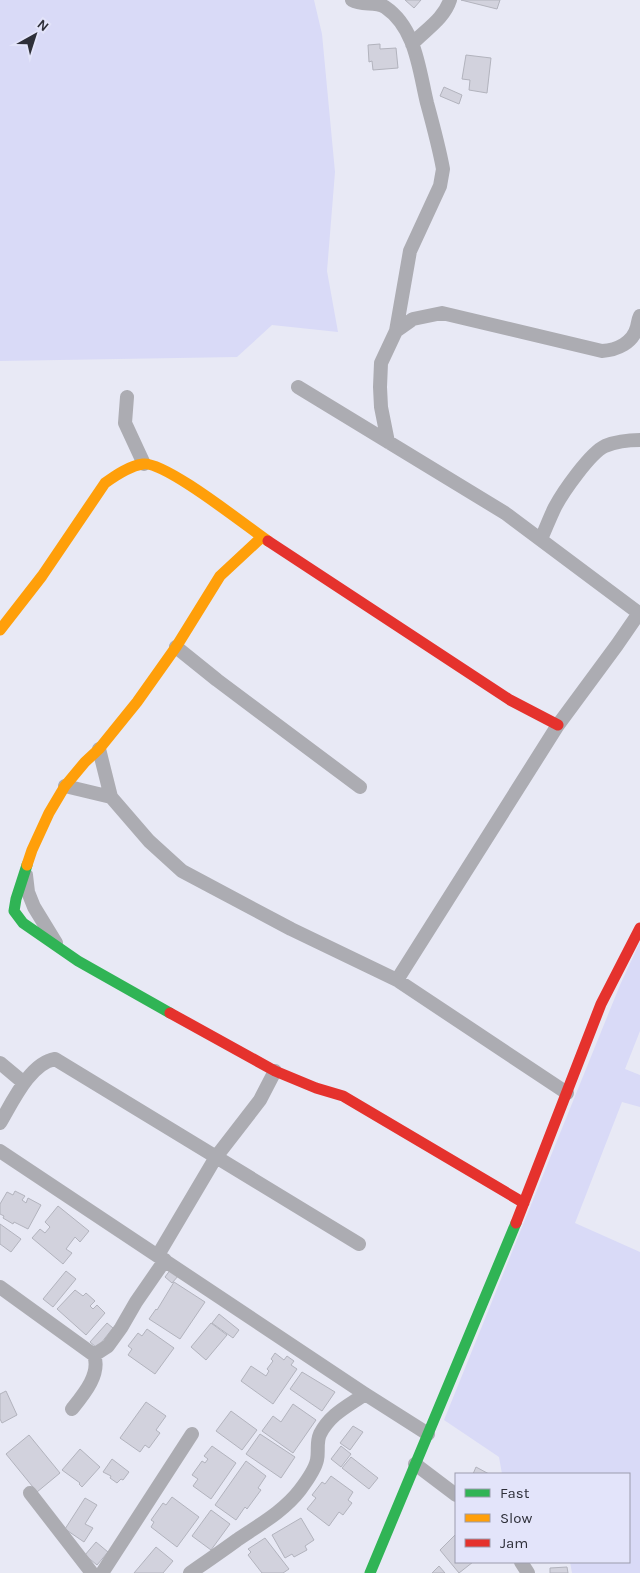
<svg xmlns="http://www.w3.org/2000/svg" width="640" height="1573" viewBox="0 0 640 1573" font-family="Karla,sans-serif">
	<rect width="100%" height="100%" fill="#e8e9f5"/>
	<path fill="#d9daf7" d="M0,0h314l8,34 13,138 -8,99 11,61 -66,-7 -35,32 -237,4z
		M640,942v89l-15,38 15,6v32l-18,-5 -47,121 65,29v321h-68l-2,-11h59v-88h-127l-3,-17 -55,-37 176,-435z"/>
	<path fill="#d2d2dd" stroke="#b2b3bd" d="M405,0h16l-7,8z
		M461,0h39l-3,9z
		M380,44v5l16,-1 2,20 -25,2 -1,-9 -3,1 -1,-17z
		M466,55l25,3 -4,35 -18,-3 1,-10 -8,-1z
		M444,87l18,8 -3,9 -19,-8z
		M15,1191l10,5 -3,4 4,3 2,-5 13,7 -13,24 -14,-7 -1,2 -10,-6 1,-2 -4,-2v-10l7,-12 6,3z
		M58,1206l31,25 -9,11 -5,-5 -9,12 6,4 -9,11 -31,-26 8,-9 5,4 5,-6 -5,-5z
		M0,1224l21,15 -10,13 -11,-8z
		M171,1269l8,6 -7,8 -7,-6z
		M66,1271l10,8 -23,28 -10,-8z
		M174,1282l31,20 -25,37 -31,-20 7,-10 1,1z
		M75,1290l8,6 3,-3 9,8 -5,5 3,3 4,-4 8,8 -19,22 -29,-26z
		M219,1314l20,16 -6,8 -21,-15z
		M107,1323l6,5 -16,20 -7,-6z
		M211,1323l16,12 -21,25 -15,-13z
		M147,1329l27,19 -19,26 -27,-19 4,-6 -4,-3 10,-13 4,3z
		M275,1353l9,7 3,-4 7,5 -3,4 6,4 -24,35 -32,-23 10,-15 15,10 3,-5 -2,-2 6,-8 -2,-2z
		M302,1372l33,20 -13,19 -32,-22z
		M6,1391l11,24 -15,8 -2,-4v-25z
		M146,1402l20,14 -10,14 4,3 -11,15 -4,-3 -5,7 -20,-14z
		M293,1404l23,16 -23,33 -31,-22 11,-15 8,6z
		M231,1411l26,19 -15,20 -26,-19z
		M353,1426l10,6 -13,18 -10,-7z
		M260,1434l35,23 -14,21 -35,-24z
		M29,1435l31,38 -23,19 -31,-38z
		M212,1446l24,17 -25,36 -18,-13 5,-7 -6,-4 10,-14 3,2 3,-4 -4,-3z
		M341,1446l10,8 -10,13 -10,-8z
		M80,1449l20,18 -18,20 -3,-3 1,-1 -18,-13z
		M351,1457l27,21 -9,11 -27,-21z
		M112,1459l17,13 -6,8 -2,-1 -4,4 -7,-5 1,-2 -8,-4z
		M246,1461l20,15 -8,12 3,2 -14,19 -2,-2 -9,13 -21,-15z
		M476,1467l13,7h-16z
		M331,1476l22,16 -5,8 4,3 -9,12 -4,-3 -10,14 -22,-17 9,-11 -4,-3 10,-13 3,2z
		M172,1497l27,20 -22,30 -26,-20 3,-5 -3,-2 12,-17 3,2z
		M85,1498l12,7 -12,19 8,4 -9,14 -19,-13z
		M211,1510l19,14 -19,26 -19,-14z
		M301,1518l13,22 -9,6 2,4 -13,7 -2,-3 -7,4 -13,-23z
		M456,1534v28h17l-14,11 -19,-23z
		M265,1538l24,31 -6,4h-21l-14,-18 3,-3 -3,-3z
		M96,1542l12,10 -11,13 -12,-10z
		M156,1547l17,14 -10,12h-29z
		M439,1566l6,7h-13z
		M567,1567l1,6h-18v-5z"/>
	<g fill="none" stroke-linecap="round" stroke-linejoin="round">
		<path stroke="#acacb2" stroke-width="14" d="M352,0c10,6 23,1 33,7 31,21 34,63 42,96 6,22 12,44 16,66l-3,17 -30,65 -14,80
			M412,44c13,-14 32,-25 38,-44
			M298,387l207,126 135,101
			M127,397l-2,26 19,41
			M388,442l-7,-35 -1,-20 1,-24 15,-32 17,-12 29,-6 160,38c15,-1 31,-8 35,-24 1,-4 1,-7 3,-11
			M541,539c5,-11 9,-22 14,-32 8,-15 35,-54 50,-61 10,-4 25,-6 35,-6
			M176,647l41,33 143,107
			M99,749l12,48
			M65,786l46,11 38,44 33,30 109,58 106,51 170,113
			M26,875l2,17 6,15 22,36
			M397,980l161,-255 59,-80 22,-32
			M0,1063l24,20
			M0,1123c12,-20 30,-60 55,-64l304,185
			M0,1151l365,243 63,40
			M158,1255l58,-98 44,-57 15,-29
			M0,1287l94,68
			M72,1409c12,-15 29,-35 22,-54l14,-9 13,-18 15,-26 29,-42
			M415,1464l41,31
			M30,1493l62,80
			M521,1562l7,11
			M102,1573l90,-139
			M190,1573c16,-11 32,-22 47,-33 22,-15 47,-29 63,-50 6,-8 15,-20 17,-30 2,-9 -1,-17 3,-26 10,-20 28,-28 45,-40"/>
		<path stroke="#30b455" stroke-width="11" d="M27,865l-11,34 -2,12 9,12 55,38 92,52
			M370,1573l146,-350"/>
		<path stroke="#ff9f0a" stroke-width="11" d="M0,630l42,-54 63,-93c11,-8 24,-17 38,-19 22,-3 103,62 125,77
			M27,865l5,-15 17,-37 16,-27 20,-24 14,-13 38,-47 39,-55 44,-71 42,-39"/>
		<path stroke="#e5322d" stroke-width="11" d="M268,541l242,159 48,25
			M170,1013l105,58 41,17 27,8 181,107
			M516,1223l85,-219 39,-76"/>
	</g>
	<rect x="455" y="1473" width="175" height="90" fill="#e3e4fa" stroke="#9b9cad"/>
	<rect x="465" y="1489" width="25" height="8" fill="#30b455" stroke="#9b9cad"/>
	<text x="500" y="1498" font-size="15" fill="#2e2f39">Fast</text>
	<rect x="465" y="1514" width="25" height="8" fill="#ff9f0a" stroke="#9b9cad"/>
	<text x="500" y="1523" font-size="15" fill="#2e2f39">Slow</text>
	<rect x="465" y="1539" width="25" height="8" fill="#e5322d" stroke="#9b9cad"/>
	<text x="500" y="1548" font-size="15" fill="#2e2f39">Jam</text>
	<g transform="translate(35 35) rotate(39)" stroke="#e3e4fa" stroke-width="4" paint-order="stroke">
	<path d="M0-4L9 19L0 12L-9 19Z" fill="#2e2f39"/>
	<text y="-8" font-size="14" font-weight="bold" text-anchor="middle" fill="#2e2f39">N</text>
	</g>
</svg>
